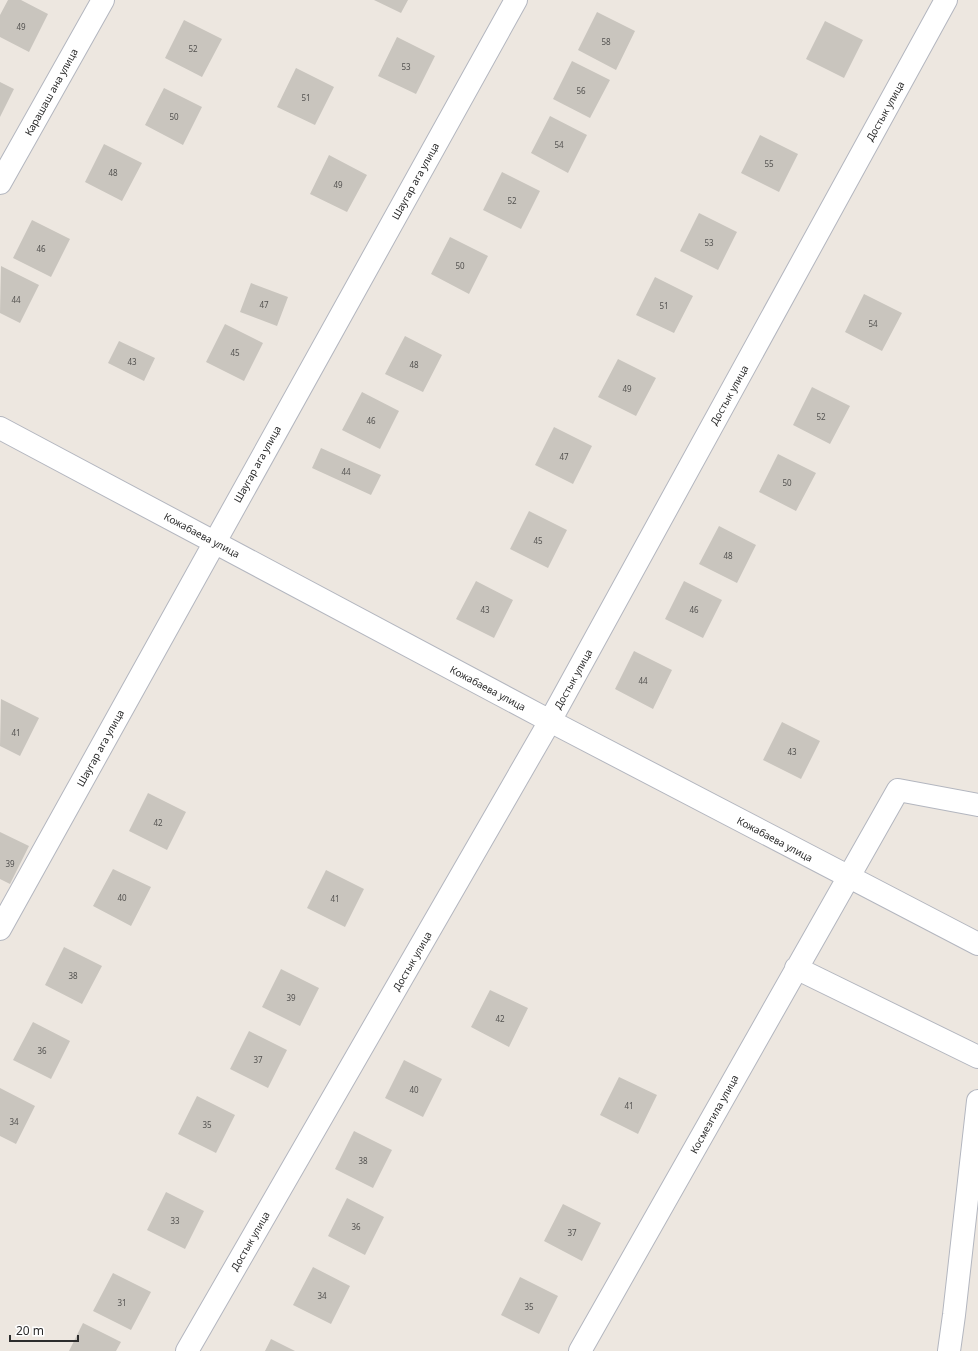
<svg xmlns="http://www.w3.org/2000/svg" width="978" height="1351" viewBox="0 0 978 1351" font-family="'Noto Sans',sans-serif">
	<rect width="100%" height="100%" fill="#ede7e0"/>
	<path fill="#c9c5be" d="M8,0h13l27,14 -19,38 -29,-15v-22z
		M374,0h34l-7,13z
		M597,12l38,19 -19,39 -38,-20z
		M184,20l38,19 -20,38 -37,-19z
		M825,21l38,19 -19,38 -38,-19z
		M397,37l38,19 -19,38 -38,-18z
		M572,61l38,19 -20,38 -37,-19z
		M296,68l38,19 -19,38 -38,-18z
		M0,82l14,7 -14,28z
		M164,88l38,19 -19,38 -38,-20z
		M550,116l37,19 -19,38 -37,-20z
		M760,135l38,19 -19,38 -38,-19z
		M104,144l38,19 -20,38 -37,-19z
		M329,155l38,20 -20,37 -37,-18z
		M502,172l38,19 -19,38 -38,-19z
		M699,213l38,19 -19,38 -38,-19z
		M32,220l38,19 -19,38 -38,-19z
		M450,237l38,19 -19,38 -38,-20z
		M1,266l38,19 -19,38 -20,-10z
		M655,277l38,19 -19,37 -38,-18z
		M251,283l37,14 -11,29 -37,-14z
		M864,294l38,19 -20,38 -37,-19z
		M225,324l38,19 -19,38 -38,-19z
		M405,336l37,19 -19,37 -38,-18z
		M119,341l36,17 -11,23 -36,-18z
		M618,359l38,19 -20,38 -38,-19z
		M812,387l38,19 -20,38 -37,-19z
		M362,392l37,19 -19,38 -38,-19z
		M554,427l38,19 -19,38 -38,-19z
		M321,448l60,27 -10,20 -59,-27z
		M778,454l38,19 -20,38 -37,-19z
		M529,511l38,19 -19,38 -38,-19z
		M719,526l37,19 -19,38 -38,-19z
		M476,581l37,19 -19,38 -38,-19z
		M684,581l38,19 -19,38 -38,-19z
		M634,651l38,19 -19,39 -38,-20z
		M1,699l38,19 -19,38 -20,-10z
		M782,722l38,19 -19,38 -38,-19z
		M148,793l38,19 -19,38 -38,-19z
		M0,832l29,14 -19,38 -10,-5z
		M113,869l38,18 -20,39 -38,-20z
		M326,870l38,19 -19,38 -38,-19z
		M64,947l38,19 -20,38 -37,-19z
		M281,969l38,19 -19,38 -38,-19z
		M490,990l38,18 -19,39 -38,-20z
		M33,1022l37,19 -19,38 -38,-19z
		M249,1031l38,19 -19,38 -38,-19z
		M404,1060l38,19 -19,38 -38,-19z
		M619,1077l38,18 -19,39 -38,-19z
		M0,1088l35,18 -19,38 -16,-8z
		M197,1096l38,19 -19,38 -38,-19z
		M354,1131l38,19 -19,38 -38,-19z
		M166,1192l38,19 -19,38 -38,-19z
		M347,1198l37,19 -19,38 -37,-19z
		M563,1204l38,19 -19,38 -38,-20z
		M313,1267l37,19 -19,38 -38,-19z
		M113,1273l38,19 -20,38 -38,-19z
		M520,1277l38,19 -19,38 -38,-19z
		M83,1323l38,19 -5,9h-47z
		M271,1339l24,12h-30z"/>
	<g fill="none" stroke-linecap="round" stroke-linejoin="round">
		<g stroke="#b3b6bf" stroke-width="24">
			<path id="minor" d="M0,183l103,-183
				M0,428l550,293 428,223
				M0,929l516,-929
				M796,968l182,89
				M187,1351l363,-630 396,-721
				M580,1351l318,-561 80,15
				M949,1351l5,-36 24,-214"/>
		</g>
		<use href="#minor" stroke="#fff" stroke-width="22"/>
	</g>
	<g text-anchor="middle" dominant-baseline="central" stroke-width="4" stroke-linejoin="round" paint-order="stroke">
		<g font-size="8" fill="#535250">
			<text x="21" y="26">49</text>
			<text x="606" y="41">58</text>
			<text x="193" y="48">52</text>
			<text x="406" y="66">53</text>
			<text x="581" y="90">56</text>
			<text x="306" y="97">51</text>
			<text x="174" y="116">50</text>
			<text x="559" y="144">54</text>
			<text x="769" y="163">55</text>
			<text x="113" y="172">48</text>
			<text x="338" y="184">49</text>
			<text x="512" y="200">52</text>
			<text x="709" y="242">53</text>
			<text x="41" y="248">46</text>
			<text x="460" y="265">50</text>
			<text x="16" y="299">44</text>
			<text x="264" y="304">47</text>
			<text x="664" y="305">51</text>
			<text x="873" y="323">54</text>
			<text x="235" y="352">45</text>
			<text x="132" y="361">43</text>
			<text x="414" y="364">48</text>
			<text x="627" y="388">49</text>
			<text x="821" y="416">52</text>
			<text x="371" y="420">46</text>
			<text x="564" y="456">47</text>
			<text x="346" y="471">44</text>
			<text x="787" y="482">50</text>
			<text x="538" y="540">45</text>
			<text x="728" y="555">48</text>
			<text x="485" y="609">43</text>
			<text x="694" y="609">46</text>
			<text x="643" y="680">44</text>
			<text x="16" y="732">41</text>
			<text x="792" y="751">43</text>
			<text x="158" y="822">42</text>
			<text x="10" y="863">39</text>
			<text x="122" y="897">40</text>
			<text x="335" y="898">41</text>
			<text x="73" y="975">38</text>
			<text x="291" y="997">39</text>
			<text x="500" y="1018">42</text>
			<text x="42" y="1050">36</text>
			<text x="258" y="1059">37</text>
			<text x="414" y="1089">40</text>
			<text x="629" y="1105">41</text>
			<text x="14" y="1121">34</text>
			<text x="207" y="1124">35</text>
			<text x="363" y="1160">38</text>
			<text x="175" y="1220">33</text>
			<text x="356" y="1226">36</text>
			<text x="572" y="1232">37</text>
			<text x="322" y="1295">34</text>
			<text x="122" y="1302">31</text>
			<text x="529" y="1306">35</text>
		</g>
		<g font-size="10" fill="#2c2c2c" stroke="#fff">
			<text transform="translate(51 92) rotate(-61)">Карашаш ана улица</text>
			<text transform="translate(885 111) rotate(-61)">Достык улица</text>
			<text transform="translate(415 181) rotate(-61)">Шаугар ага улица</text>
			<text transform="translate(729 395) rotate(-61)">Достык улица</text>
			<text transform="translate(257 464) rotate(-61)">Шаугар ага улица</text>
			<text transform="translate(202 535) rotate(28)">Кожабаева улица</text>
			<text transform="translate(573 679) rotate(-61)">Достык улица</text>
			<text transform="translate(488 688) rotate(28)">Кожабаева улица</text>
			<text transform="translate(100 748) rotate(-61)">Шаугар ага улица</text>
			<text transform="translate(775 839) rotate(28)">Кожабаева улица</text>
			<text transform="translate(412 961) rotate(-60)">Достык улица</text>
			<text transform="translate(714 1114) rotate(-61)">Космезгила улица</text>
			<text transform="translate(250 1241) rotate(-60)">Достык улица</text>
		</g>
	</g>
	<path d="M10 1335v6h68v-6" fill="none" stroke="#2c2c2c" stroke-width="2"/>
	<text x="16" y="1335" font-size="12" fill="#2c2c2c" stroke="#ffffff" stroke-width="3" paint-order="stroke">20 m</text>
</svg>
